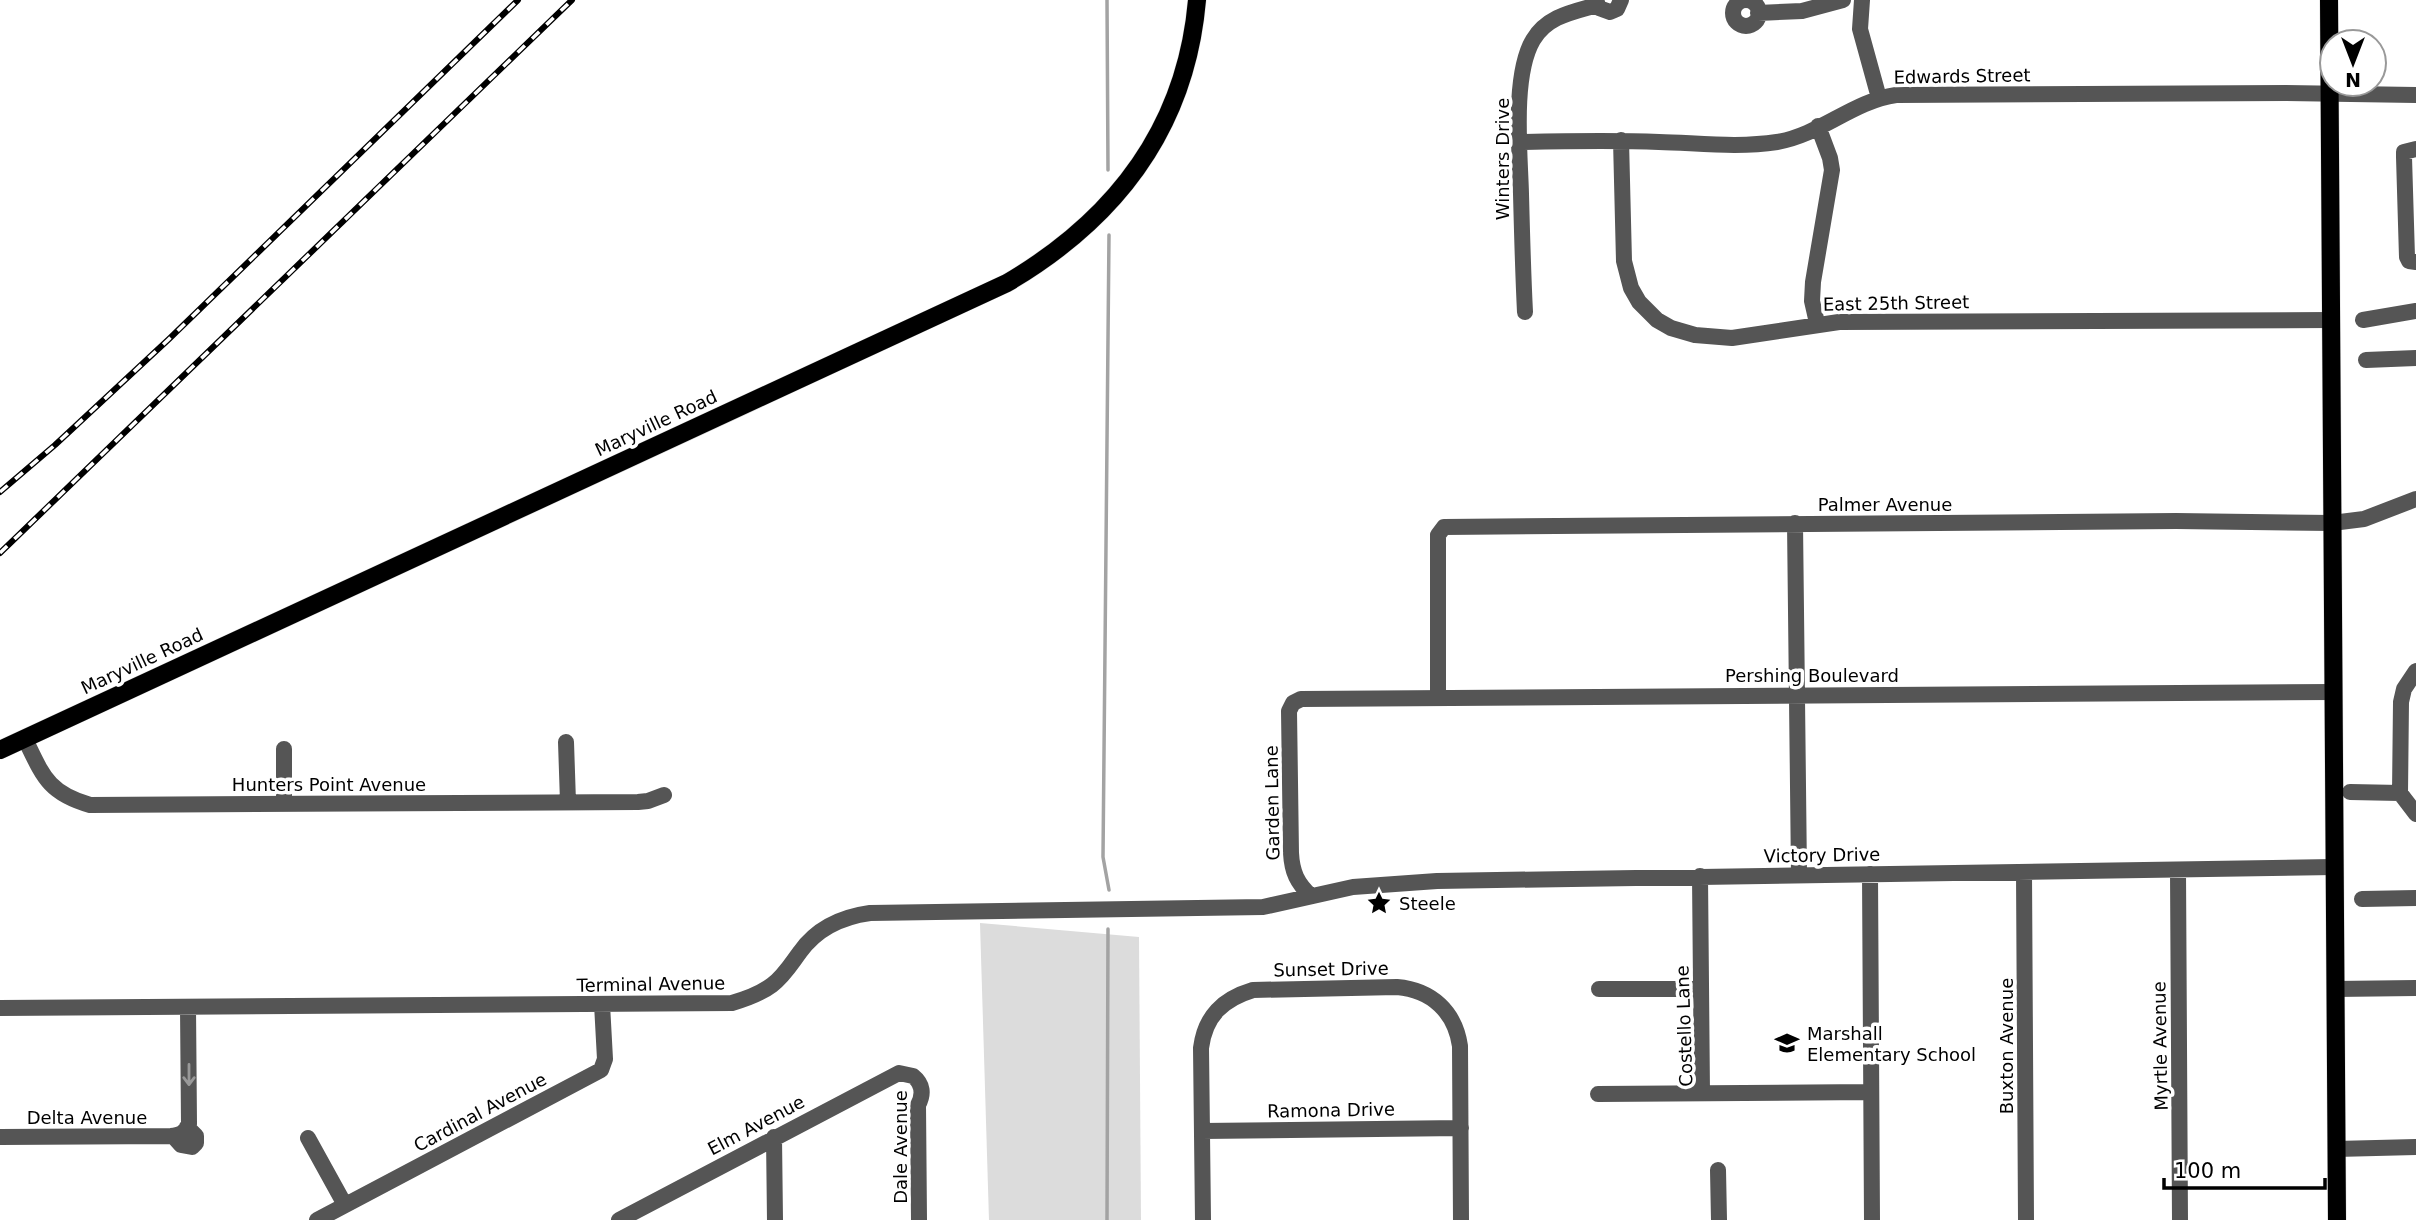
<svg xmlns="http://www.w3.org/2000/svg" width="2416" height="1220" viewBox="0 0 2416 1220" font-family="'DejaVu Sans',sans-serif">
	<rect width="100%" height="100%" fill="#fff"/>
	<path fill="#dcdcdc" d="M980,923l159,14 2,283h-152z"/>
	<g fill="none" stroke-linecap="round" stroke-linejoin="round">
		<path stroke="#a3a3a3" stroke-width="3.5" d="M1107,0l1,170
			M1109,890l-6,-33 6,-622
			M1107,1220l1,-291"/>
		<g stroke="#dbdbdb" stroke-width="19">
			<path id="major" d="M2329,0l8,1220
				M0,750l1007,-467c109,-64 179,-155 190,-283"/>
		</g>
		<path stroke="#555" stroke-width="16" d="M1596,0l3,8 11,4 7,-3 4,-9
			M1862,0l-2,29 19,69
			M1733 13a13 13 0 1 1 26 0a13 13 0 1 1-26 0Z
			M1758,13l44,-2 41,-11
			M1621,140l3,121 7,27 8,14 18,18 14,8 24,7 37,3 107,-16 492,-2
			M1519,142c47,-1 93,-2 140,0 39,1 80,6 118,0 43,-7 76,-41 119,-47l390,-2 130,2
			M2416,149l-12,3v5l3,100 2,4 7,1
			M1525,312c-2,-39 -3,-79 -4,-118 -1,-41 -9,-118 12,-154 14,-24 40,-28 64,-35
			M2363,320l53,-9
			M1817,323l-5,-22 1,-19 19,-112 -2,-12 -12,-32
			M2366,360l50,-2
			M1795,523l4,351
			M2416,671l-12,18 -3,13 -1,91 16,21
			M1438,697v-162l6,-8 732,-6 156,2 32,-4 52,-20
			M25,739c18,37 23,54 65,66l548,-3 10,-1 16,-6
			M566,742l2,60
			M284,749v55
			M2350,792l50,1
			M2178,871l2,349
			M2024,872l2,348
			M1870,874l2,346
			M1700,876l2,217
			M1311,896c-14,-13 -19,-24 -20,-43l-2,-142 4,-8 8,-4 1032,-7
			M2362,899l54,-1
			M1599,989h102
			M2335,989l81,-1
			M0,1008l732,-5c14,-4 28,-9 40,-18 12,-9 19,-21 28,-33 17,-24 41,-35 70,-39l393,-6 90,-20 84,-6 897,-14
			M1598,1094l273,-2
			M1202,1131l259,-3
			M173,1136l8,9 11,2 4,-4v-7l-9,-9
			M0,1137l171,-1c9,-1 14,-3 18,-12l-1,-117
			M774,1137l1,83
			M308,1138l37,67
			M2336,1149l80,-2
			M1718,1170l1,50
			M317,1220l284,-150 4,-11 -3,-55
			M619,1220l280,-147 14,3c10,8 11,18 5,29l1,115
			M1203,1220l-2,-172c4,-32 22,-49 52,-58l144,-3c35,3 58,25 63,59l1,174"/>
		<use href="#major" stroke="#000" stroke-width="18"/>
		<g stroke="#000" stroke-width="6">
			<path id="rail" d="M0,492l55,-47 114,-106 349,-339
				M0,553l572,-553"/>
		</g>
		<use href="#rail" stroke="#fff" stroke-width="3.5" stroke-dasharray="10" stroke-linecap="butt"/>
	</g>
	<defs><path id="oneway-shaft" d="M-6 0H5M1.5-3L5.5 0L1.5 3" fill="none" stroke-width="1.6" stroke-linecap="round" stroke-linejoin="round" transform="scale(1.75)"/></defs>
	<use stroke="#999" href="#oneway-shaft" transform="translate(189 1075) rotate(90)"/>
	<defs>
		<g id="sight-bare" transform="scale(1.89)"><path d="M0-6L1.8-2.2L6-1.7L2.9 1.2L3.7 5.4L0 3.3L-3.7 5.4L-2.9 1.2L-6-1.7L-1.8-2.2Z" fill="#000" stroke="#fff" stroke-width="2.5" paint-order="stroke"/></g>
		<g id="school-bare" transform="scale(1.89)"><path d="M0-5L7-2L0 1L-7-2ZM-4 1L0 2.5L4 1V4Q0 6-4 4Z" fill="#000" stroke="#fff" stroke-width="2.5" paint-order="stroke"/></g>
	</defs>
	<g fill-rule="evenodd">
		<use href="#sight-bare" x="1379" y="903"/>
		<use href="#school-bare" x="1787" y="1043"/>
	</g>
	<g text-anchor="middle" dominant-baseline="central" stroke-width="7" stroke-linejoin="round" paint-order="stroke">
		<g font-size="18" fill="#000" stroke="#fff">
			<text transform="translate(1962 76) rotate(-1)">Edwards Street</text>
			<text transform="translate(1502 159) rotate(-90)">Winters Drive</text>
			<text transform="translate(1896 303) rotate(-1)">East 25th Street</text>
			<text transform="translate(656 423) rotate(-25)">Maryville Road</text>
			<text x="1885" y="504">Palmer Avenue</text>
			<text transform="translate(142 661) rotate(-25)">Maryville Road</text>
			<text x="1812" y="675">Pershing Boulevard</text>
			<text x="329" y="784">Hunters Point Avenue</text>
			<text transform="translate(1272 803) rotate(-91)">Garden Lane</text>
			<text transform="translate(1822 855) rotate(-1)">Victory Drive</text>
			<text transform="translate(1331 969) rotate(-1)">Sunset Drive</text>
			<text transform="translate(651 984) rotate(-1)">Terminal Avenue</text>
			<text transform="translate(1684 1026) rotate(-92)">Costello Lane</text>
			<text transform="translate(2006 1046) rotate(-90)">Buxton Avenue</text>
			<text transform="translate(2160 1046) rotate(-91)">Myrtle Avenue</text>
			<text transform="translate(1331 1110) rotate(-1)">Ramona Drive</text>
			<text transform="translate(480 1112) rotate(-28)">Cardinal Avenue</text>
			<text x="87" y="1117">Delta Avenue</text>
			<text transform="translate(756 1125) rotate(-28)">Elm Avenue</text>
			<text transform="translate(900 1147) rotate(-90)">Dale Avenue</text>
		</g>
		<g font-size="18" fill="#000" stroke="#fff" text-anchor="start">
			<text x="1399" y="903">Steele</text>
			<text x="1807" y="1033">Marshall<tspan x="1807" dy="21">Elementary School</tspan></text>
		</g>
	</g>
	<g transform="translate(2353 63) rotate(180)"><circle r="33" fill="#ffffff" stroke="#999999" stroke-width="2"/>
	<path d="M0-5L12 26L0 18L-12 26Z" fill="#000000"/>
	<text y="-10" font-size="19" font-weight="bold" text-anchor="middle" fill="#000000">N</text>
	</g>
	<path d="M2164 1178v10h161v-10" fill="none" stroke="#000000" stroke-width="3.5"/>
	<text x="2174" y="1178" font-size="21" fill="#000000" stroke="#ffffff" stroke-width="5" paint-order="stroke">100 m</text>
</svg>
